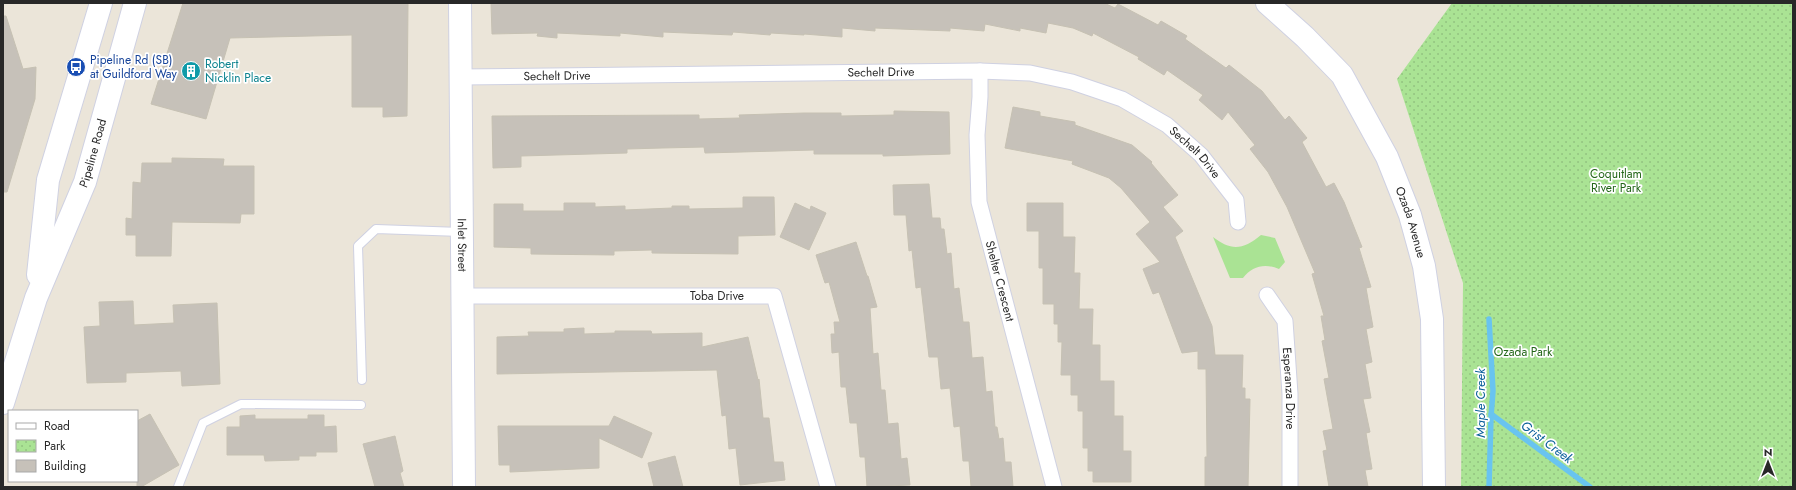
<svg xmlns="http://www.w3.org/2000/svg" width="1796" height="490" viewBox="0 0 1796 490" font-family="Jost,sans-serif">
	<defs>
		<pattern id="park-dots" width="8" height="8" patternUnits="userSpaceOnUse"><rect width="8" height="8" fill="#aae394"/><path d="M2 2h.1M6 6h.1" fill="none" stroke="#92c380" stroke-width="1.8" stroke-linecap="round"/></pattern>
	</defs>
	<rect width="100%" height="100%" fill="#ebe5d9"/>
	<path fill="#aae394" d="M1261,235l14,3 10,24 -6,7c-14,-6 -27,-3 -36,9h-13l-17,-41c18,14 30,13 48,-2z"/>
	<path fill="url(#park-dots)" d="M1452,3h341v484h-332l2,-204 -66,-204z"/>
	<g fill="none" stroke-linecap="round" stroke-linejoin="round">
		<path stroke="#69c4f0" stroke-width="5.5" d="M1489,319l4,72 -2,26 -2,70
			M1491,414l99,73"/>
	</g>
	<path fill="#c6c1b9" stroke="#c6c1b3" d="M183,3h225l-1,113 -24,1v-10h-31v-72l-122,3 -24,81 -55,-15z
		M491,3h613l11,5 3,-4 40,21 3,-4 26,15 -2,3 41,29 3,-3 33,26 23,29 4,-4 18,22 -5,4 24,45 8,-4 10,19 18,45 -3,1 12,39 -5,1 7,39 -7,2 6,33 -7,2 6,34 -8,1 7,33 -4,1 6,36 -7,1 3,17h-39l-6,-36 4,-1 -4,-19 10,-2 -9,-50 5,-1 -7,-37 3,-1 -4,-24h3l-12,-42 3,-1 -28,-66 -19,-35 -18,-23 5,-4 -27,-33 -6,8 -23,-20 4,-5 -36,-25 -3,5 -26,-16 1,-2 -46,-24 -1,3 -19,-8 -25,-5 -2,10 -26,-5v3l-35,-7 -1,7 -34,-3v3l-75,-3v3l-33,-3v9l-38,-3v1l-33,-2 -1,2 -37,-3 -1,3 -69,-3v5l-43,-4v3l-63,-3v5l-20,-2 1,-3 -46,1z
		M3,16h3l17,53 13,-2 -1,32 -28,93h-4z
		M1013,107l27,5v4l35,6v3l57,20 20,17 -1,1 27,32 -15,12 20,24 -8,6 37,89 3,29h28l-1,33h3v11h5l-2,88h-43v-30h2l-1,-88h-8v-18l-16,2 -23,-61 -6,2 -10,-25 17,-7 -24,-28 14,-12 -29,-34 -12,-10 -37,-14 1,-3 -68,-13z
		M894,111l55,1 1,42 -67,2v-2h-69v-4l-109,3 -1,-6 -42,1 -35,1v4l-106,3v11l-28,1 -1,-52 207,-1v4l41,-1 -1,-3 65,-2h37v3l53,-1z
		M172,158l52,1 -1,7h31v48h-13l-1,9 -68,-1 -1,34h-35v-21h-10v-17l6,1 1,-37 8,1 1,-20h30z
		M929,184l3,34h8l1,11h3l3,25 4,-1 3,36 5,-1 4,34h6l3,36 11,-1 3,35 6,-1 3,36h2l2,12 4,-1 2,24h6l2,25h-42l-2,-26h-6l-3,-35 -6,1 -4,-39 -9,1 -3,-32h-9l-8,-70 -5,1 -4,-38 -3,1 -3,-36h-12l-1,-30z
		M743,197h31l1,38 -37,1v18l-86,-1v-3l-38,1v4l-83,-1v-6l-37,-1v-43h29v7h41v-8h31v4l30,-1v4l47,-2v-2h17v3l54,-1z
		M795,203l15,7 1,-4 15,7 -17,37 -29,-13z
		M1027,203h36v34h12l-1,36h6l-1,36h14l-1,36h8v36h14v35h9v35h8v31h-38v-11h-5v-23h-5v-37h-5v-16h-7v-20h-10l1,-33h-4v-18h-4v-20h-11v-36h-4v-37h-12z
		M856,242l11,34h1l9,31 -7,1 3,46 5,-1 3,37h4l3,34 10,-1 3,36 6,-1 3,27 -43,2 -2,-30h-5l-3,-34h-7l-4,-36h-5l-2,-35 -7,1 -1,-19h4l-1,-12h6l-11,-40 -4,1 -9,-28z
		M133,301l1,24 40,-2 -1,-18 44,-2 3,81 -38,2 -1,-15 -55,2v9l-39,1 -3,-56 16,-1 -1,-24z
		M584,328v6l31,-1v-2h36l1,3 50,-1v14l46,-10 10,43 1,-1 4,39h6l5,44h9l2,18 -45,5 -4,-37 -7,1 -3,-34 -4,1 -5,-46 -220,4v-37l32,-1 -1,-4h36v-3z
		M150,414l29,51 -38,22h-4v-66z
		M255,415v4h53v-4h16v12l12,-1 1,26h-21v4h-17v4l-34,1 -1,-6h-37v-28h13v-11z
		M614,416l38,17 -10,25 -43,-20v30l-89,4v-7h-11l-1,-39h111z
		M395,436l8,35 -3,2 4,14h-29l-12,-43z
		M675,456l8,31h-29l-6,-24z"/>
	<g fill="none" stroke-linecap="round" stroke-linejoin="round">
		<g stroke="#cfd1e2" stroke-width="10">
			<path id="lane" d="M362,380l-4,-134 18,-17 85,3
				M178,487l25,-64 38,-19 120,1"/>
		</g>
		<g stroke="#cfd1e2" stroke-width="17">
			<g id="street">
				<path id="s1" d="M980,71v26l-3,38 2,67 75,285"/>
				<path id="s2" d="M460,77l520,-6 50,2 42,9 50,17 45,26 34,30 35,45 2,22"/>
				<path id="s3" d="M1267,295l18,26 5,73v93"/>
				<path id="s4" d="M462,296h312l54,191"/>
			</g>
		</g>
		<g stroke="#cfd1e2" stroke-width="24">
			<g id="secondary">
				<path id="s5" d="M460,3l4,484"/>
				<path id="s6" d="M1267,3l38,34 37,38 45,82 23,58 14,51 8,53 2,168"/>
				<path d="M38,275l10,-95 53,-177"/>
				<path id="s7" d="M3,403l33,-105 49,-116 50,-179"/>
			</g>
		</g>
		<use href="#lane" stroke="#fff" stroke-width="8"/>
		<use href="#street" stroke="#fff" stroke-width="15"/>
		<use href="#secondary" stroke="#fff" stroke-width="22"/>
	</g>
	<defs>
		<g id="bus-disc" transform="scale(1)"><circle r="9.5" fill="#1a4fb4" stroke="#fff"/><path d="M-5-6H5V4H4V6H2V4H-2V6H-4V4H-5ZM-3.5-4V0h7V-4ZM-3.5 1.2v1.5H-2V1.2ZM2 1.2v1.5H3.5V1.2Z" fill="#fff"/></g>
		<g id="building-disc" transform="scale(1)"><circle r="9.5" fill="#0f9aa8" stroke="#fff"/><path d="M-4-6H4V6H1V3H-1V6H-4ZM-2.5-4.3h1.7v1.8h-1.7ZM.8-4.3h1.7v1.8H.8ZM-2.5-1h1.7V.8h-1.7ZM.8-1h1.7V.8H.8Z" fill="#fff"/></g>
	</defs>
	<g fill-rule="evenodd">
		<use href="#bus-disc" x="76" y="67"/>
		<use href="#building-disc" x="191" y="71"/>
	</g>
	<g text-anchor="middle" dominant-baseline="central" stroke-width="3.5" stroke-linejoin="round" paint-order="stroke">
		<g font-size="12" fill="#164399" stroke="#fff" text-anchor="start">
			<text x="90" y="60">Pipeline Rd (SB)<tspan x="90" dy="14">at Guildford Way</tspan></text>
		</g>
		<g font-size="12" fill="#0d838f" stroke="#fff" text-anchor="start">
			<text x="205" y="64">Robert<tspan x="205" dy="14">Nicklin Place</tspan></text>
		</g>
		<g font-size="12" fill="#282828" stroke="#fff">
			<text stroke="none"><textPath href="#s2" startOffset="421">Sechelt Drive</textPath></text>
			<text stroke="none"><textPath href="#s2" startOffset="97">Sechelt Drive</textPath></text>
			<text stroke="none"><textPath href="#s7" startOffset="266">Pipeline Road</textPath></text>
			<text stroke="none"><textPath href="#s2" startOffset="757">Sechelt Drive</textPath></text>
			<text stroke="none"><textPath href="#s6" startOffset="267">Ozada Avenue</textPath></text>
			<text stroke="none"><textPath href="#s5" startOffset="242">Inlet Street</textPath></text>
			<text stroke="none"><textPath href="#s1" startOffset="213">Shelter Crescent</textPath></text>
			<text stroke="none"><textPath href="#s4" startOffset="255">Toba Drive</textPath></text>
			<text stroke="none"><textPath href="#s3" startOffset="99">Esperanza Drive</textPath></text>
		</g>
		<g font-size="12" fill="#236618" stroke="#fff">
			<text x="1616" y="174">Coquitlam<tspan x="1616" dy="14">River Park</tspan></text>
			<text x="1523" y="352">Ozada Park</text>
		</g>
		<g font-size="13" font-style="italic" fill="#0a5f9a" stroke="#fff">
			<text transform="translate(1480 403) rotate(-90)">Maple Creek</text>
			<text transform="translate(1547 442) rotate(37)">Grist Creek</text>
		</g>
	</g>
	<rect width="1796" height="490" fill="none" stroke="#282828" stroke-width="8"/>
	<rect x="8" y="410" width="130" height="72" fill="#ffffff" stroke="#a9a9a9"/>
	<rect x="16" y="423" width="20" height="6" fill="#ffffff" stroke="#a9a9a9"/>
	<text x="44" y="430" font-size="12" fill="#282828">Road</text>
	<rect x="16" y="440" width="20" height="12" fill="url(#park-dots)" stroke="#a9a9a9"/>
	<text x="44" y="450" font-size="12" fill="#282828">Park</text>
	<rect x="16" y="460" width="20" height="12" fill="#c6c1b9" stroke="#a9a9a9"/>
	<text x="44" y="470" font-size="12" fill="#282828">Building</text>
	<g transform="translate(1768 462)" stroke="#ffffff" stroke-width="3" paint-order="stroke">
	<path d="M0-3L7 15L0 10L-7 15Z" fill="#282828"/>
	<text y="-6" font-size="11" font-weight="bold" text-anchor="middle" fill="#282828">N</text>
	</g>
</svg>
